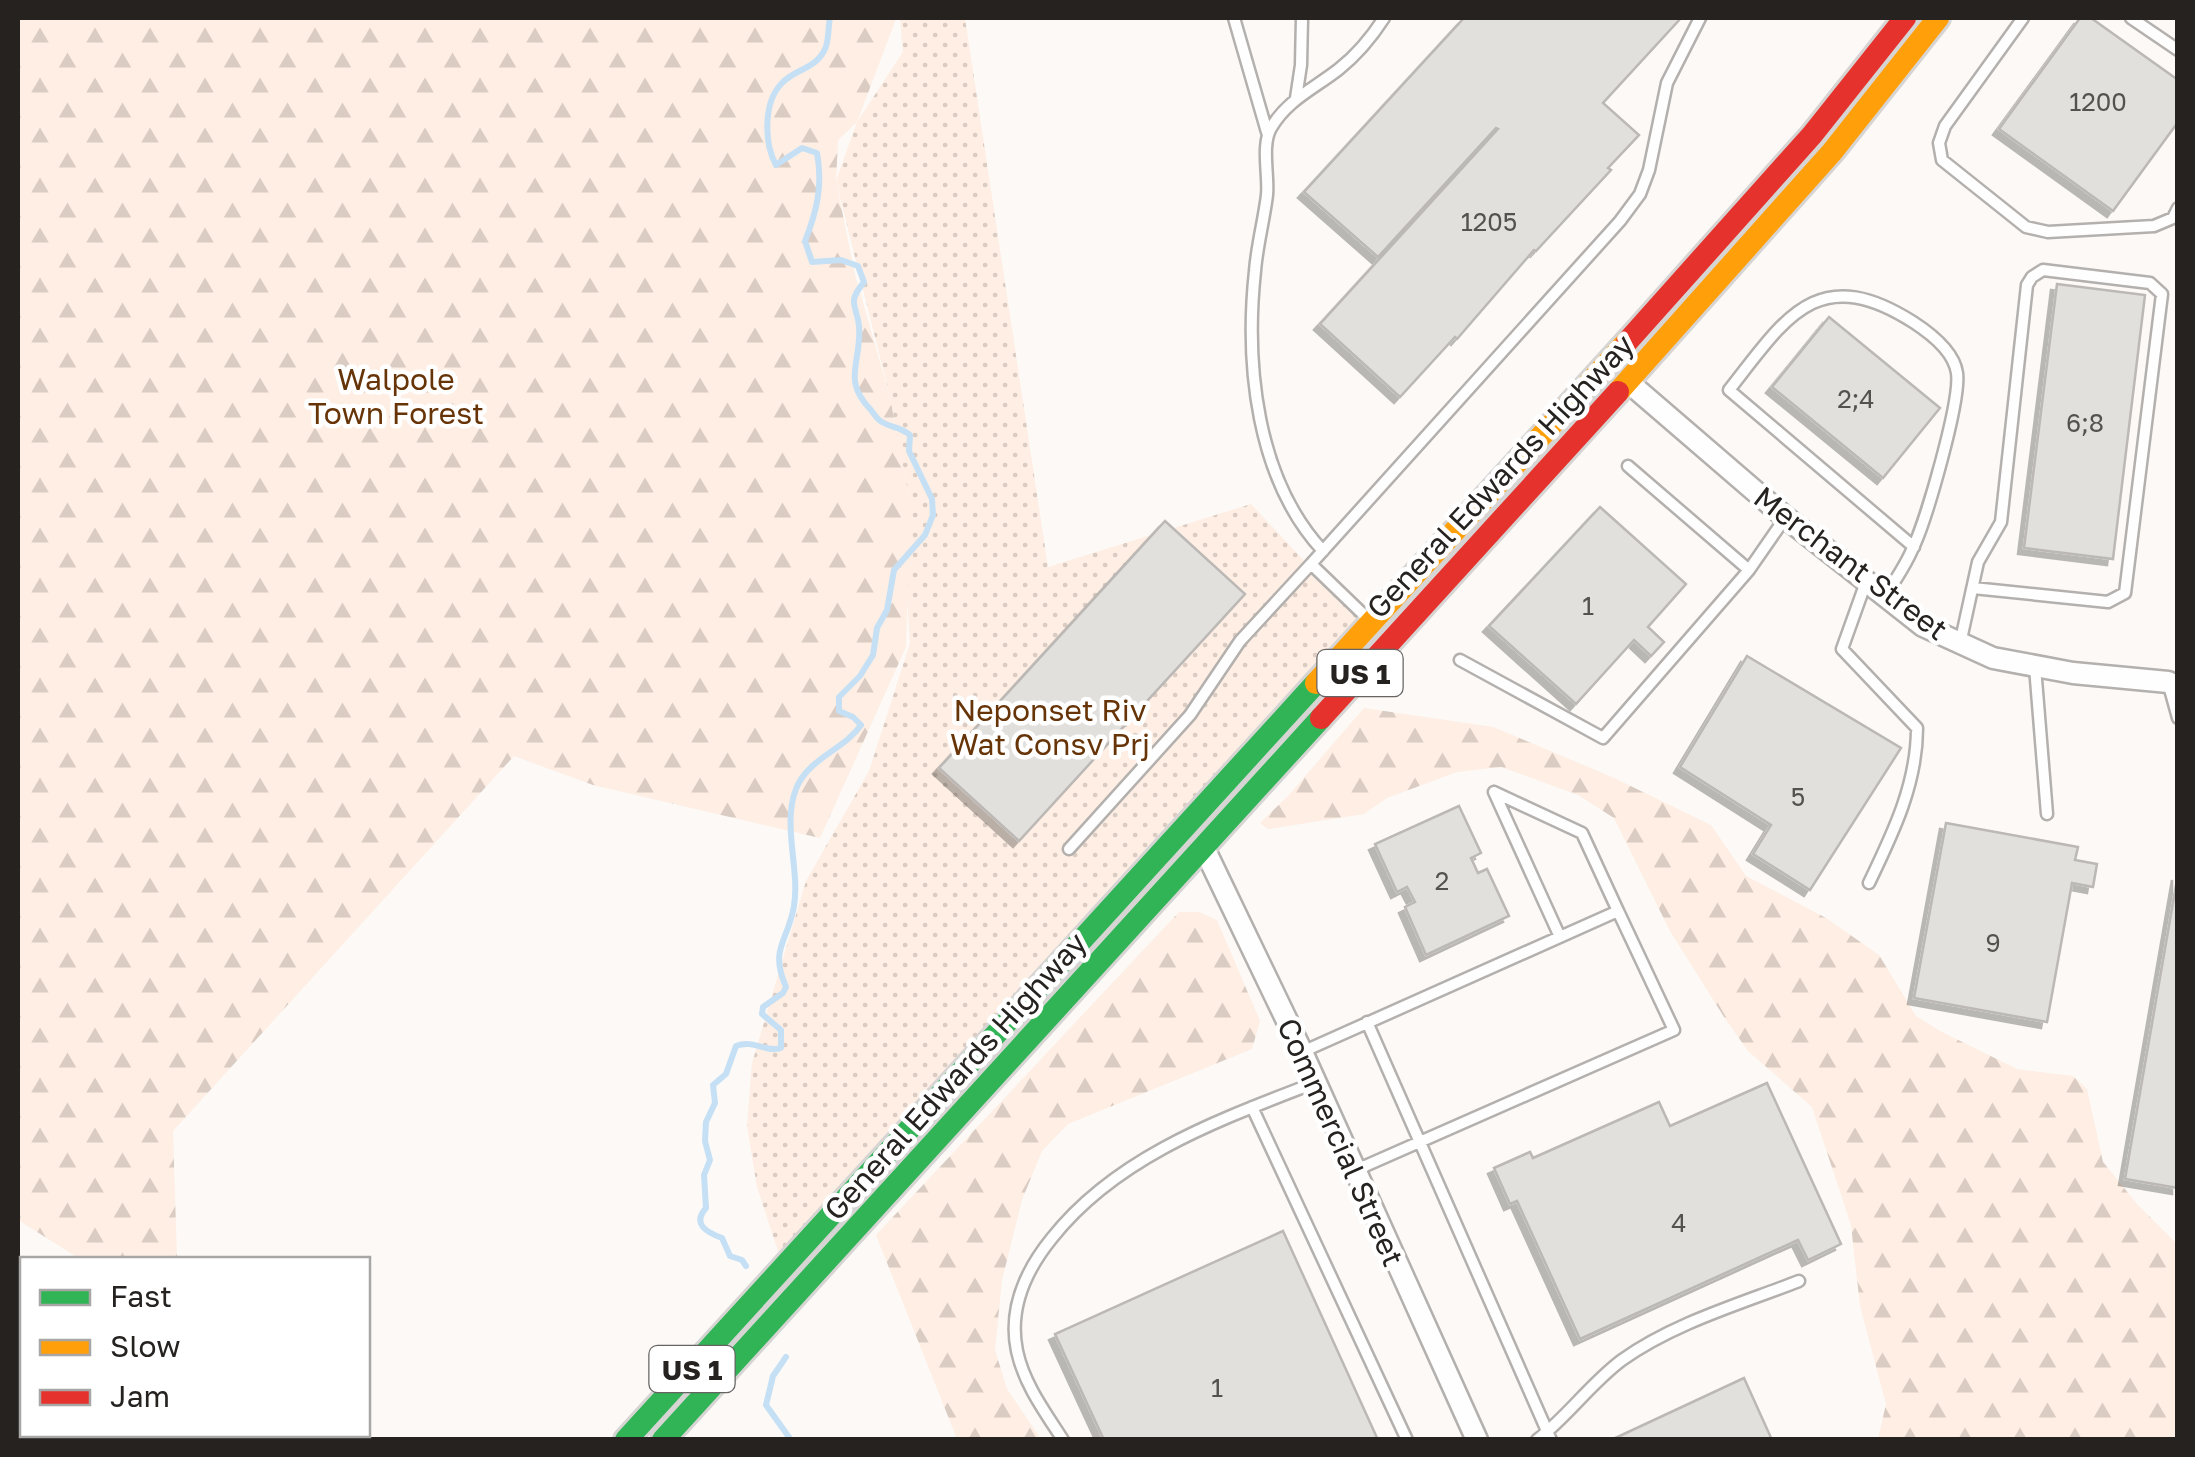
<svg xmlns="http://www.w3.org/2000/svg" width="2195" height="1457" viewBox="0 0 2195 1457" font-family="'Golos Text',sans-serif">
	<defs>
		<pattern id="forest-firs" width="22" height="20" patternUnits="userSpaceOnUse" patternTransform="scale(2.5)"><rect width="22" height="20" fill="#feeee3"/><path d="M5 1l3.5 6h-7zM16 11l3.5 6h-7z" fill="#daccc2"/></pattern>
		<pattern id="park-dots" width="8" height="8" patternUnits="userSpaceOnUse" patternTransform="scale(2.5)"><rect width="8" height="8" fill="#feeee3"/><path d="M2 2h.1M6 6h.1" fill="none" stroke="#daccc2" stroke-width="1.8" stroke-linecap="round"/></pattern>
		<filter id="shadow"><feDropShadow dx="-6" dy="6" stdDeviation="0" flood-color="#0004"/></filter>
	</defs>
	<rect width="100%" height="100%" fill="#fcf9f6"/>
	<path fill="url(#forest-firs)" d="M18,18l878,1 -39,103 -19,18 -2,41 19,94 35,122 20,105 -4,145 -86,191 -227,-53 -79,-29 -341,375 4,128h-97l-62,-39z
		M1364,708l129,19 119,50 99,48 35,51 80,42 53,37 37,61 24,15 77,38 56,7 14,13 16,73 34,42 40,40v195h-299l8,-35 -26,-98 -9,-81 -39,-118 -64,-56 -24,-34 -54,-86 -56,-113 -36,-23 -77,-28 -44,5 -70,26 -23,16 -96,15 -8,-6 28,-27z
		M1179,912h20l18,8 43,101 -8,28 -184,75 -26,27 -20,49 -20,80 -7,70 12,39 34,50h-84l-81,-204z"/>
	<path fill="url(#park-dots)" d="M900,18h65l83,549 203,-63 112,120 -584,630 -22,-67 -10,-61 5,-63 54,-182 63,-110 41,-128 -3,-46 3,-95 -20,-105 -54,-216 21,-59 46,-70z"/>
	<g fill="none" stroke-linecap="round" stroke-linejoin="round">
		<path stroke="#c5e0f5" stroke-width="6" d="M746,1266l-4,-6 -12,-4 -8,-18c-16,-6 -30,-14 -16,-30l-2,-33 6,-15 -5,-19 1,-19 9,-19 -2,-18 13,-11 10,-28c17,-7 30,7 45,2v-18l-19,-16 1,-7 20,-14 3,-6c-17,-39 2,-45 8,-81 6,-37 -12,-81 2,-117 12,-31 48,-39 65,-64l-8,-8 -14,-6v-14l21,-21 13,-21 4,-27 10,-18 7,-40 31,-35 8,-20 -1,-16 -23,-48 1,-16c-9,-8 -18,-7 -28,-13 -5,-3 -8,-8 -11,-12 -30,-31 -9,-47 -12,-84 -2,-21 -13,-22 5,-44l-6,-16 -17,-6 -29,2 -7,-21c12,-30 18,-56 12,-88l-15,-5 -26,17c-12,-22 -13,-63 6,-82 13,-14 34,-14 43,-34 4,-8 3,-22 5,-31
			M786,1357l-13,19 -7,29 25,35"/>
	</g>
	<path fill="#e2e0dd" stroke="#bbb8b6" stroke-width="2.5" filter="url(#shadow)" d="M1464,18h217l-78,85 36,32 -31,33 3,2 -75,81 -2,-1 -77,89 -2,-2 -55,60 -80,-73 178,-195 -2,-1 -118,129 -74,-65z
		M2080,18h11l87,62v42l-65,89 -114,-82z
		M2057,284l88,11 -32,264 -89,-11z
		M1829,317l111,91 -57,70 -111,-91z
		M1600,507l86,77 -38,43 16,15 -13,14 -17,-16 -58,64 -87,-78z
		M1165,521l80,73 -226,247 -80,-73z
		M1747,656l154,92 -91,142 -57,-36 18,-29 -91,-58z
		M1459,806l22,47 -10,5 7,15 9,-4 22,47 -83,39 -21,-48 10,-5 -8,-15 -10,5 -22,-48z
		M1946,823l132,24 -3,13 22,4 -4,23 -21,-4 -25,139 -133,-24z
		M2178,874v314l-53,-9z
		M1767,1083l74,161 -33,16 -10,-20 -218,99 -63,-138 -7,3 -16,-36 36,-16 3,6 126,-56 11,24z
		M1283,1231l95,209h-274l-49,-106z
		M1744,1378l28,62h-161z
		M265,1434h57l5,6h-66z"/>
	<g fill="none" stroke-linecap="round" stroke-linejoin="round">
		<g stroke="#b3b0ae" stroke-width="15">
			<path id="lane" d="M1234,18l33,114
				M2023,18l-78,108 -6,17 3,17 84,67 22,5 106,-6 19,-8 5,-10
				M2131,18l47,32
				M1296,98l5,-33 1,-47
				M1628,466l121,104
				M1323,551c-67,-72 -78,-187 -68,-280 2,-26 9,-51 12,-76 2,-19 -6,-50 4,-67 16,-28 44,-40 68,-59 19,-15 32,-31 45,-51
				M1311,564l309,-343 20,-27 9,-24 18,-87 33,-65
				M1866,582l-24,67 75,79c0,56 -24,105 -48,155
				M1885,596c10,-15 20,-30 27,-46 14,-28 49,-150 45,-177 -3,-21 -27,-40 -44,-51 -96,-61 -128,-3 -184,68l185,157
				M1960,644l18,-82 23,-40 26,-237 5,-8 11,-7 107,13 12,11 -37,299 -17,9 -135,-14
				M1460,660l143,78 146,-168 36,-52
				M2035,667l12,147
				M2178,678l-10,4 10,36
				M1494,792l66,145
				M1069,849l121,-134 50,-74 71,-77 56,54
				M1367,1022l184,418
				M1302,1052l316,-141 -36,-78 -88,-41
				M1252,1107l155,333
				M1356,1170l318,-140 -56,-119
				M357,1434l5,6
				M171,1440l4,-6
				M1063,1440c-18,-28 -39,-56 -46,-89 -9,-43 9,-81 35,-113 65,-82 167,-118 262,-155
				M1537,1440c31,-24 54,-57 85,-80 52,-37 118,-56 177,-79"/>
		</g>
		<g stroke="#b3b0ae" stroke-width="25">
			<path id="street" d="M1627,381l158,136 138,109 70,32 80,15 95,9
				M1203,846l99,206 175,388"/>
		</g>
		<g stroke="#d7d5d4" stroke-width="28">
			<path id="fast" d="M626,1440l690,-757
				M663,1440l658,-722"/>
		</g>
		<g stroke="#d7d5d4" stroke-width="28">
			<path id="slow" d="M1618,392l214,-240 106,-134
				M1316,683l311,-341"/>
		</g>
		<g stroke="#d7d5d4" stroke-width="28">
			<path id="jam" d="M1627,342l185,-207 93,-117
				M1321,718l297,-326"/>
		</g>
		<use href="#lane" stroke="#fffefe" stroke-width="10"/>
		<use href="#street" stroke="#fffefe" stroke-width="20"/>
		<use href="#fast" stroke="#30b455" stroke-width="22"/>
		<use href="#slow" stroke="#ff9f0a" stroke-width="22"/>
		<use href="#jam" stroke="#e5322d" stroke-width="22"/>
	</g>
	<g text-anchor="middle" dominant-baseline="central" stroke-width="9" stroke-linejoin="round" paint-order="stroke">
		<g font-size="25" fill="#54524f">
			<text x="2098" y="101">1200</text>
			<text x="1489" y="221">1205</text>
			<text x="1856" y="398">2;4</text>
			<text x="2085" y="422">6;8</text>
			<text x="1588" y="605">1</text>
			<text x="1798" y="796">5</text>
			<text x="1442" y="880">2</text>
			<text x="1993" y="942">9</text>
			<text x="1679" y="1222">4</text>
			<text x="1217" y="1387">1</text>
		</g>
		<g fill="#fff" stroke="#666463" stroke-width="2.5">
			<rect x="1317.5" y="650" width="85" height="46" rx="8"/>
			<rect x="649.5" y="1346" width="85" height="46" rx="8"/>
		</g>
		<g font-size="28" font-weight="bold" fill="#252220">
			<text x="1360" y="673">US 1</text>
			<text x="692" y="1369">US 1</text>
		</g>
		<g font-size="30" fill="#673407" stroke="#fff">
			<text x="396" y="379">Walpole<tspan x="396" dy="34">Town Forest</tspan></text>
			<text x="1050" y="710">Neponset Riv<tspan x="1050" dy="34">Wat Consv Prj</tspan></text>
		</g>
		<g font-size="30" fill="#252220" stroke="#fff">
			<text transform="translate(1500 476) rotate(-47)">General Edwards Highway</text>
			<text transform="translate(1851 563) rotate(37)">Merchant Street</text>
			<text transform="translate(955 1076) rotate(-48)">General Edwards Highway</text>
			<text transform="translate(1341 1142) rotate(66)">Commercial Street</text>
		</g>
	</g>
	<rect width="2195" height="1457" fill="none" stroke="#252220" stroke-width="40"/>
	<rect x="20" y="1257" width="350" height="180" fill="#ffffff" stroke="#a8a7a6" stroke-width="2.5"/>
	<rect x="40" y="1290" width="50" height="15" fill="#30b455" stroke="#a8a7a6" stroke-width="2.5"/>
	<text x="110" y="1307" font-size="30" fill="#252220">Fast</text>
	<rect x="40" y="1340" width="50" height="15" fill="#ff9f0a" stroke="#a8a7a6" stroke-width="2.5"/>
	<text x="110" y="1357" font-size="30" fill="#252220">Slow</text>
	<rect x="40" y="1390" width="50" height="15" fill="#e5322d" stroke="#a8a7a6" stroke-width="2.5"/>
	<text x="110" y="1407" font-size="30" fill="#252220">Jam</text>
</svg>
